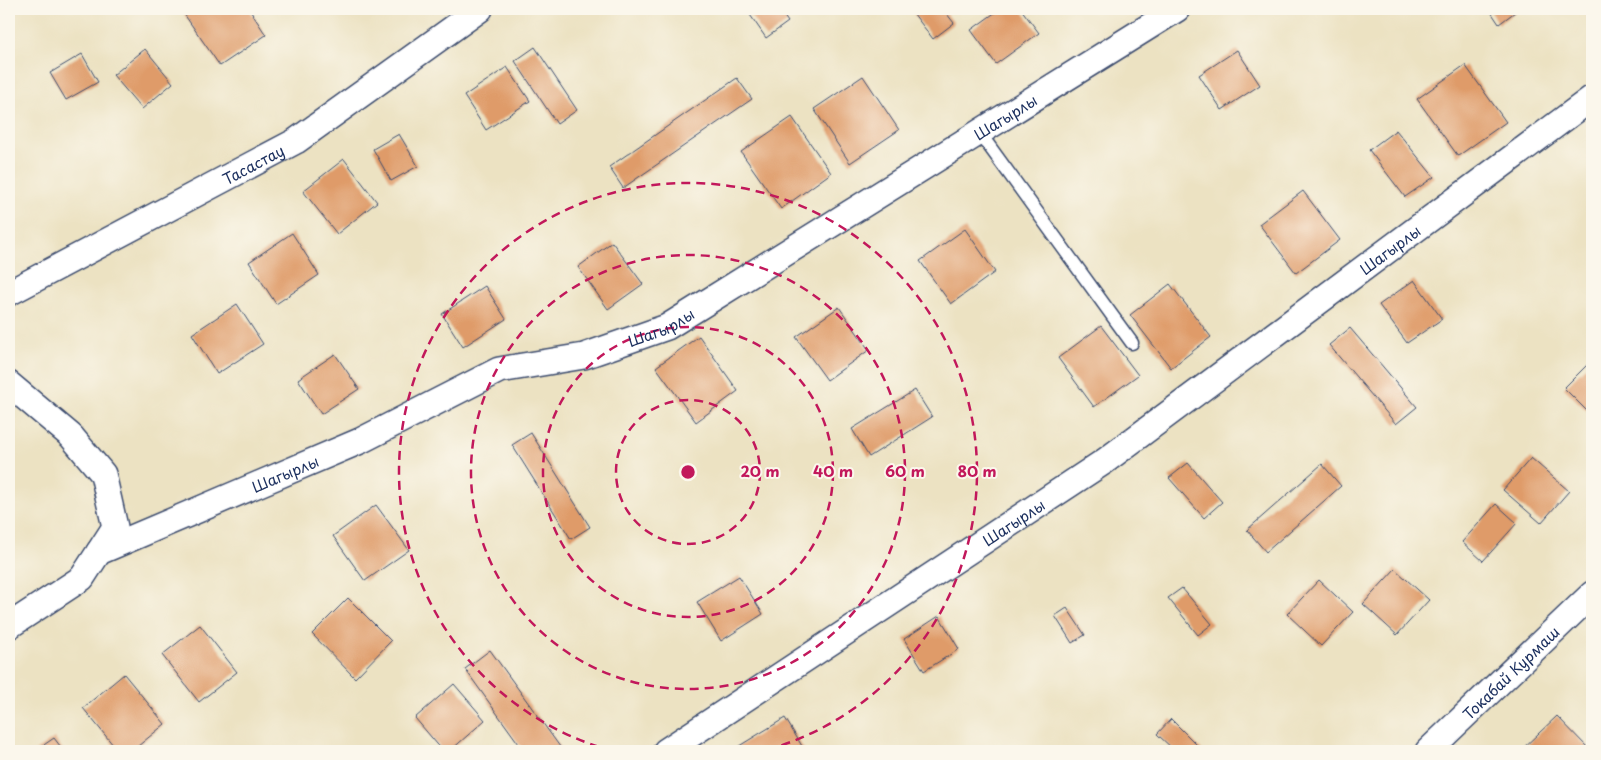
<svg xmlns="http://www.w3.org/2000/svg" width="1601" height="760" viewBox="0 0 1601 760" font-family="'Playpen Sans',sans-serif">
	<rect width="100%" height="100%" fill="#fbf7ec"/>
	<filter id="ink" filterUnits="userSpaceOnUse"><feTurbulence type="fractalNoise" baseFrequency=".02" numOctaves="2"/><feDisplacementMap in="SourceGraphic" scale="10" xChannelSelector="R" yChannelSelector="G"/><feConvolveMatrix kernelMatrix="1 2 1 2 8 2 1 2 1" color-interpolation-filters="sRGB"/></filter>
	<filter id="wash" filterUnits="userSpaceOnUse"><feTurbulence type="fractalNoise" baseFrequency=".0096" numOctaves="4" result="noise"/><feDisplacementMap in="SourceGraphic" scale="20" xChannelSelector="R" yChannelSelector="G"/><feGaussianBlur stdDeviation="1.12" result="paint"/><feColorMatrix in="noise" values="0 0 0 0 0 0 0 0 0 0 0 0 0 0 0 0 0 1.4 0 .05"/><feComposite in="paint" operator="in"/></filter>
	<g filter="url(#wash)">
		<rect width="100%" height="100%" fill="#ece2c2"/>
		<g id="blocks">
			<path fill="#df9b69" d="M192,9h57l17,26 -46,31 -36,-52z
				M746,9h33l9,13 -22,16z
				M910,9h33l11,14 -21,16z
				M1000,9h21l18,24 -43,31 -25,-34z
				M1489,9h30l-20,15z
				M535,47l42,63 -20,14 -42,-63z
				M145,49l28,34 -31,26 -29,-34z
				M1237,50l23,35 -38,25 -23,-35z
				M82,54l16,28 -32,18 -16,-27z
				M1465,65l41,57 -48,34 -41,-57z
				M507,67l23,34 -44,29 -22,-34z
				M863,76l36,54 -49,33 -36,-54z
				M737,78l15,21 -129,89 -14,-21z
				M792,117l39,56 -50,36 -40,-57z
				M1396,130l38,47 -29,20 -36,-47z
				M399,134l19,32 -27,15 -18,-32z
				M344,159l33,43 -40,32 -34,-43z
				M1303,191l37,49 -44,33 -37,-49z
				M965,229l30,43 -44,32 -31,-43z
				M292,233l27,42 -43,29 -27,-42z
				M612,242l31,42 -35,25 -30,-42z
				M1414,280l28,39 -35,24 -28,-38z
				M1170,284l41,53 -40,31 -41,-53z
				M485,286l21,33 -43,28 -21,-33z
				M237,304l26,40 -46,30 -25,-40z
				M839,307l30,43 -42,30 -31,-43z
				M1101,326l37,49 -44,32 -36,-49z
				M1350,328l67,79 -21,17 -67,-79z
				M699,336l39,55 -42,31 -40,-55z
				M335,354l24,35 -38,25 -23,-35z
				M1592,360v56l-28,-28z
				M915,390l17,27 -63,40 -17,-28z
				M531,433l59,94 -19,12 -59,-94z
				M1531,458l38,33 -28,32 -38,-33z
				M1188,463l34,39 -18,16 -35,-40z
				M1322,464l19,22 -75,66 -19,-22z
				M1496,504l21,19 -34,38 -21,-19z
				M376,505l33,45 -44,31 -32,-45z
				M1395,569l34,31 -32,35 -34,-31z
				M739,576l24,38 -42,27 -24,-39z
				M1319,580l34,32 -32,34 -34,-32z
				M1182,588l30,36 -14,11 -30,-37z
				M348,598l43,43 -36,37 -43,-44z
				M1067,608l18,27 -13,8 -17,-27z
				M939,616l20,33 -35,22 -20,-32z
				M200,625l37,47 -38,30 -37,-47z
				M490,650l73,101h-39l-59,-82z
				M124,674l41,50 -33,27h-14l-35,-43z
				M454,684l31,36 -35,31h-7l-28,-33z
				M1557,716l33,34 -2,1h-68z
				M785,718l20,33h-74z
				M1171,719l32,32h-28l-18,-17z
				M54,738l10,13h-29z"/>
		</g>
	</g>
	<g filter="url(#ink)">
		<use href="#blocks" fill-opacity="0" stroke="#3a4a6d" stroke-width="1"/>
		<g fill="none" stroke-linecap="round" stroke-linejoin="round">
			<g stroke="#3a4a6d" stroke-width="15">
				<path id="service" d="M979,132l153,211"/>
			</g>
			<g stroke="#3a4a6d" stroke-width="28">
				<g id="minor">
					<path id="s1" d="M9,293l287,-152 184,-132"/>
					<path d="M9,384l62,52 32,38 12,53 -33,51 -73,48"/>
					<path id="s2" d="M99,552l261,-111 139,-71 85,-14 83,-29 510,-318"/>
					<path id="s3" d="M666,751l439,-290 487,-363"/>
					<path id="s4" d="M1428,751l164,-157"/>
				</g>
			</g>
			<use href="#service" stroke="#fff" stroke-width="12"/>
			<use href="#minor" stroke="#fff" stroke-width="25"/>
		</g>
	</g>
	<g fill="none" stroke="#c2185b" stroke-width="2.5" stroke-dasharray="9 6">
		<circle cx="688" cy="472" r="72"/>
		<circle cx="688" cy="472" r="145"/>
		<circle cx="688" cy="472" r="217"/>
		<path d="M613 751A289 289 0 1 1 763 751"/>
	</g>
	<g text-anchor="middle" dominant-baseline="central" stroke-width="4" stroke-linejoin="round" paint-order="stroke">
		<g font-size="15" fill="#1b2f5e" stroke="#fbf7ec">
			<text stroke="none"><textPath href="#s2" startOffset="1012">Шагырлы</textPath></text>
			<text stroke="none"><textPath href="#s1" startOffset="276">Тасастау</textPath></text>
			<text stroke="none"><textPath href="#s3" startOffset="881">Шагырлы</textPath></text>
			<text stroke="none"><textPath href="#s2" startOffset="608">Шагырлы</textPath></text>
			<text stroke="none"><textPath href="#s2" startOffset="202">Шагырлы</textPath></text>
			<text stroke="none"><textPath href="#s3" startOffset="416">Шагырлы</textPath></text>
			<text stroke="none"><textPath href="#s4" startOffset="114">Токабай Курмаш</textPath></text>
		</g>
	</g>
	<circle cx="688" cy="472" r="8" fill="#c2185b" stroke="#fbf7ec" stroke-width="2.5"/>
	<g font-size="15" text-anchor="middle" font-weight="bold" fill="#c2185b" stroke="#fbf7ec" stroke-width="4" stroke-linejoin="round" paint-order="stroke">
		<text x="760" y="477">20 m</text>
		<text x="833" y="477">40 m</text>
		<text x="905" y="477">60 m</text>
		<text x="977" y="477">80 m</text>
	</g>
	<rect width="1601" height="760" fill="none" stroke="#fbf7ec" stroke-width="30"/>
</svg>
